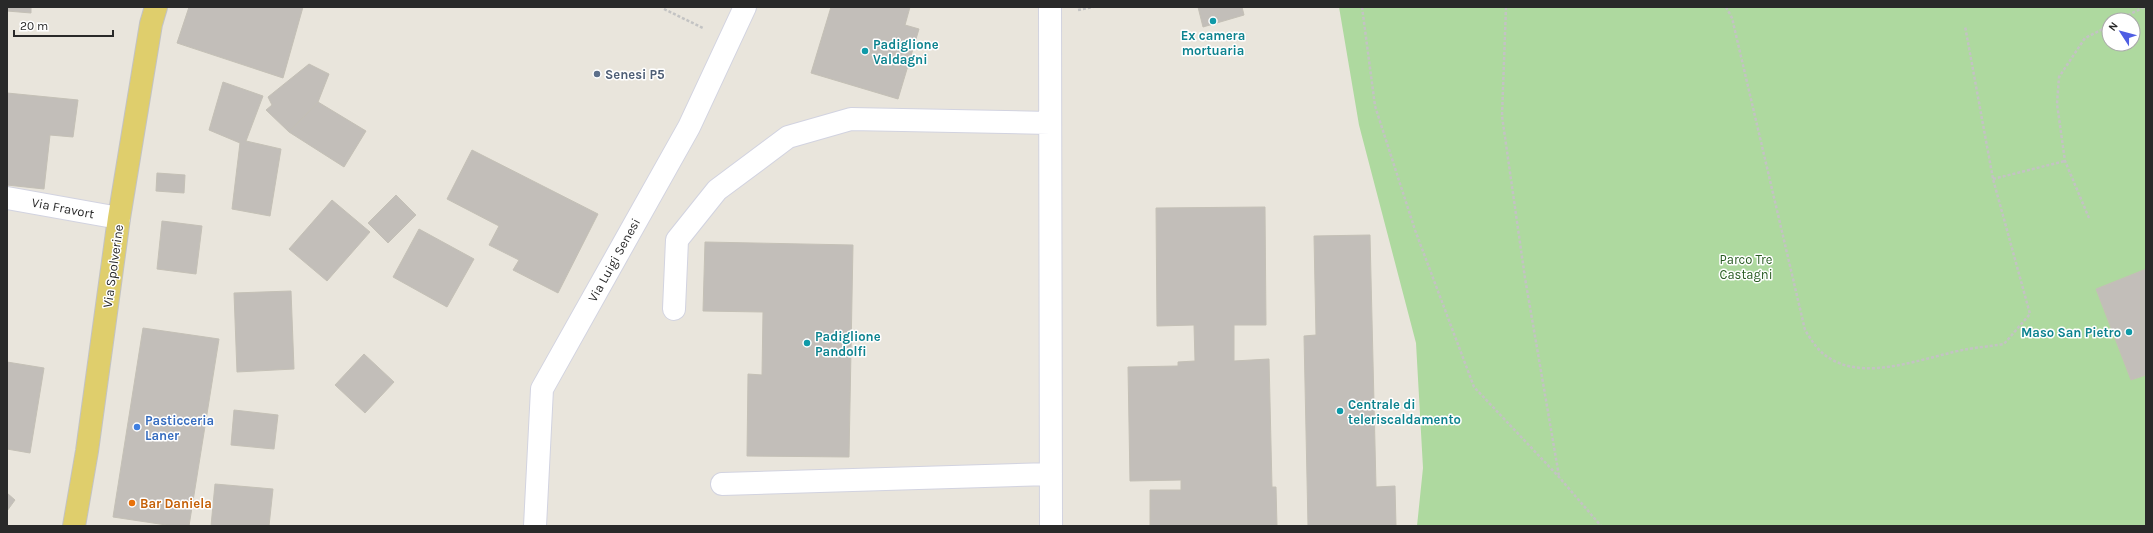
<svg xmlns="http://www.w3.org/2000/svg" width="2153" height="533" viewBox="0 0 2153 533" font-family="Karla,sans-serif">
	<rect width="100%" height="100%" fill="#e9e5dc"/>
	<path fill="#aed99f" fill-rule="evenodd" d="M1339,7h807v519h-729l6,-58 -7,-125 -57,-218zM2109,20h24v24h-24z"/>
	<path fill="#c2beb9" stroke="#c4c0b6" d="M7,7h24v6l-24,-2z
		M189,7h114l-20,71 -106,-35z
		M831,7h79l-5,18 14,4 -21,70 -87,-26z
		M1198,7h44l2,8 -41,12z
		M309,64l20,10 -11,28 -29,30 -23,-22 6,-5 -4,-8z
		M223,82l40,14 -17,45 35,8 -11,67 -38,-7 8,-66 -31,-13z
		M7,93l71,7 -5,37 -23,-2 -6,54 -37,-4z
		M318,102l48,29 -22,36 -55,-35z
		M472,150l126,64 -40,79 -45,-23 6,-10 -30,-15 10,-19 -52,-27z
		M157,173l28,2 -1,18 -28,-2z
		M396,195l20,20 -28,28 -20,-20z
		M332,200l38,32 -43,49 -38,-32z
		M1265,207l1,118h-32v36l35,-2 3,128h4l1,39h-127v-36h31v-10l-51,1 -2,-114 50,-1v-4l17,-1 -1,-36 -37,1 -1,-118z
		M162,221l40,5 -6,48 -39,-5z
		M419,229l55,30 -27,48 -54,-30z
		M1370,235l6,252 19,-1 1,40h-88l-4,-190 12,-1 -2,-99z
		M705,242l148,3 -4,212 -102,-1 1,-82 14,1 1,-63 -60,-1z
		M2146,269v106l-15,5 -35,-91z
		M291,291l3,78 -57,3 -3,-79z
		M143,328l76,11 -30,187h-16l-60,-9z
		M364,354l30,28 -29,31 -30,-28z
		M7,362l37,6 -14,85 -23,-4z
		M234,410l44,5 -4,34 -43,-4z
		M215,484l58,5 -4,37h-58z
		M7,493l8,7 -8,11z"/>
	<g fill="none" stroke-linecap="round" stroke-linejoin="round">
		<g stroke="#d2d3e0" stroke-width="24">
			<path id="minor" d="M1050,7l1,519
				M7,198l112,20
				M674,309l3,-69 40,-50 71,-53 63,-18 199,4
				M722,484l329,-10
				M535,526l7,-137 147,-262 56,-120"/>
		</g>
		<g stroke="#c3c3c3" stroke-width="24">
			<path id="major" d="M74,526l13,-75 32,-233 32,-194 5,-17"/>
		</g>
		<path stroke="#c3c3c3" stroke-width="2.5" stroke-dasharray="3 2" stroke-linecap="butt" d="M1362,7l13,99 40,124 59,157 85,90 42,49
			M1506,7l-4,109 23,162 34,198
			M1726,7l6,11 73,312c7,11 14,23 26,29 38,23 96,-3 137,-10 12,-2 24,-3 36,-5l26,-30 -37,-135 -28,-153
			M664,9l39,19
			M1078,10l15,-3
			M2119,20l25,-13
			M1993,179l72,-18
			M2089,218l-24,-57 -8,-57 2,-27 26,-39 24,-12"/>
		<use href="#minor" stroke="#fff" stroke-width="22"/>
		<use href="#major" stroke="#dfce6c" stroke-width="22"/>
	</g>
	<g fill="#0f9aa8" stroke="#fff" stroke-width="1.5">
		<circle cx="1213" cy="21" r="4"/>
		<circle cx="865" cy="51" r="4"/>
		<circle cx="2129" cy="332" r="4"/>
		<circle cx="807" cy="343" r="4"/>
		<circle cx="1340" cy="411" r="4"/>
	</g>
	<circle fill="#5c6f8a" stroke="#fff" stroke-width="1.5" cx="597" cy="74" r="4"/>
	<circle fill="#3f7fe0" stroke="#fff" stroke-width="1.5" cx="137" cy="427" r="4"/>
	<circle fill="#e8710a" stroke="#fff" stroke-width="1.5" cx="132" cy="503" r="4"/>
	<g text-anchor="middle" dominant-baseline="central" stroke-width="3" stroke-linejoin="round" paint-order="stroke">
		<g font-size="13" font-weight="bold" fill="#0d838f" stroke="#fff" text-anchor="start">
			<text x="1213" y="35" text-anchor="middle">Ex camera<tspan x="1213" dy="15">mortuaria</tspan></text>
			<text x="873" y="44">Padiglione<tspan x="873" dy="15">Valdagni</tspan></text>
			<text x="2121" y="332" text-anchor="end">Maso San Pietro</text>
			<text x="815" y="336">Padiglione<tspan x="815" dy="15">Pandolfi</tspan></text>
			<text x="1348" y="404">Centrale di<tspan x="1348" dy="15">teleriscaldamento</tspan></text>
		</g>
		<g font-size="13" font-weight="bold" fill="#4e5e75" stroke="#fff" text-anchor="start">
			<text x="605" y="74">Senesi P5</text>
		</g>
		<g font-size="13" fill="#292929" stroke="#fff">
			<text transform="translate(63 208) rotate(11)">Via Fravort</text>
			<text transform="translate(614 260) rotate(-61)">Via Luigi Senesi</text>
			<text transform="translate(113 266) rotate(-82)">Via Spolverine</text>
		</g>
		<g font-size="13" fill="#295c22" stroke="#fff">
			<text x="1746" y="259">Parco Tre<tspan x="1746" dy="15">Castagni</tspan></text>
		</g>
		<g font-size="13" font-weight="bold" fill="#366cbe" stroke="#fff" text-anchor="start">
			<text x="145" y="420">Pasticceria<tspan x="145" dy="15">Laner</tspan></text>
		</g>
		<g font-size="13" font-weight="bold" fill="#c56008" stroke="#fff" text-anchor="start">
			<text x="140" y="503">Bar Daniela</text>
		</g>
	</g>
	<rect width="2153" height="533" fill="none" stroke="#292929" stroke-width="16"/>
	<g transform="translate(2121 32) rotate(306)"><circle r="19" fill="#ffffff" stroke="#a9a9a9"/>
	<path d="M0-3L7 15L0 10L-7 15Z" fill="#4f5ee3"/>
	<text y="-6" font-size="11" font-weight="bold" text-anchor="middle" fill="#292929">N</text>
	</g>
	<path d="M14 30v6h99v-6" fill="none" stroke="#292929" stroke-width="2"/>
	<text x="20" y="30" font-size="12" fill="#292929" stroke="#ffffff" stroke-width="3" paint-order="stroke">20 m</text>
</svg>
